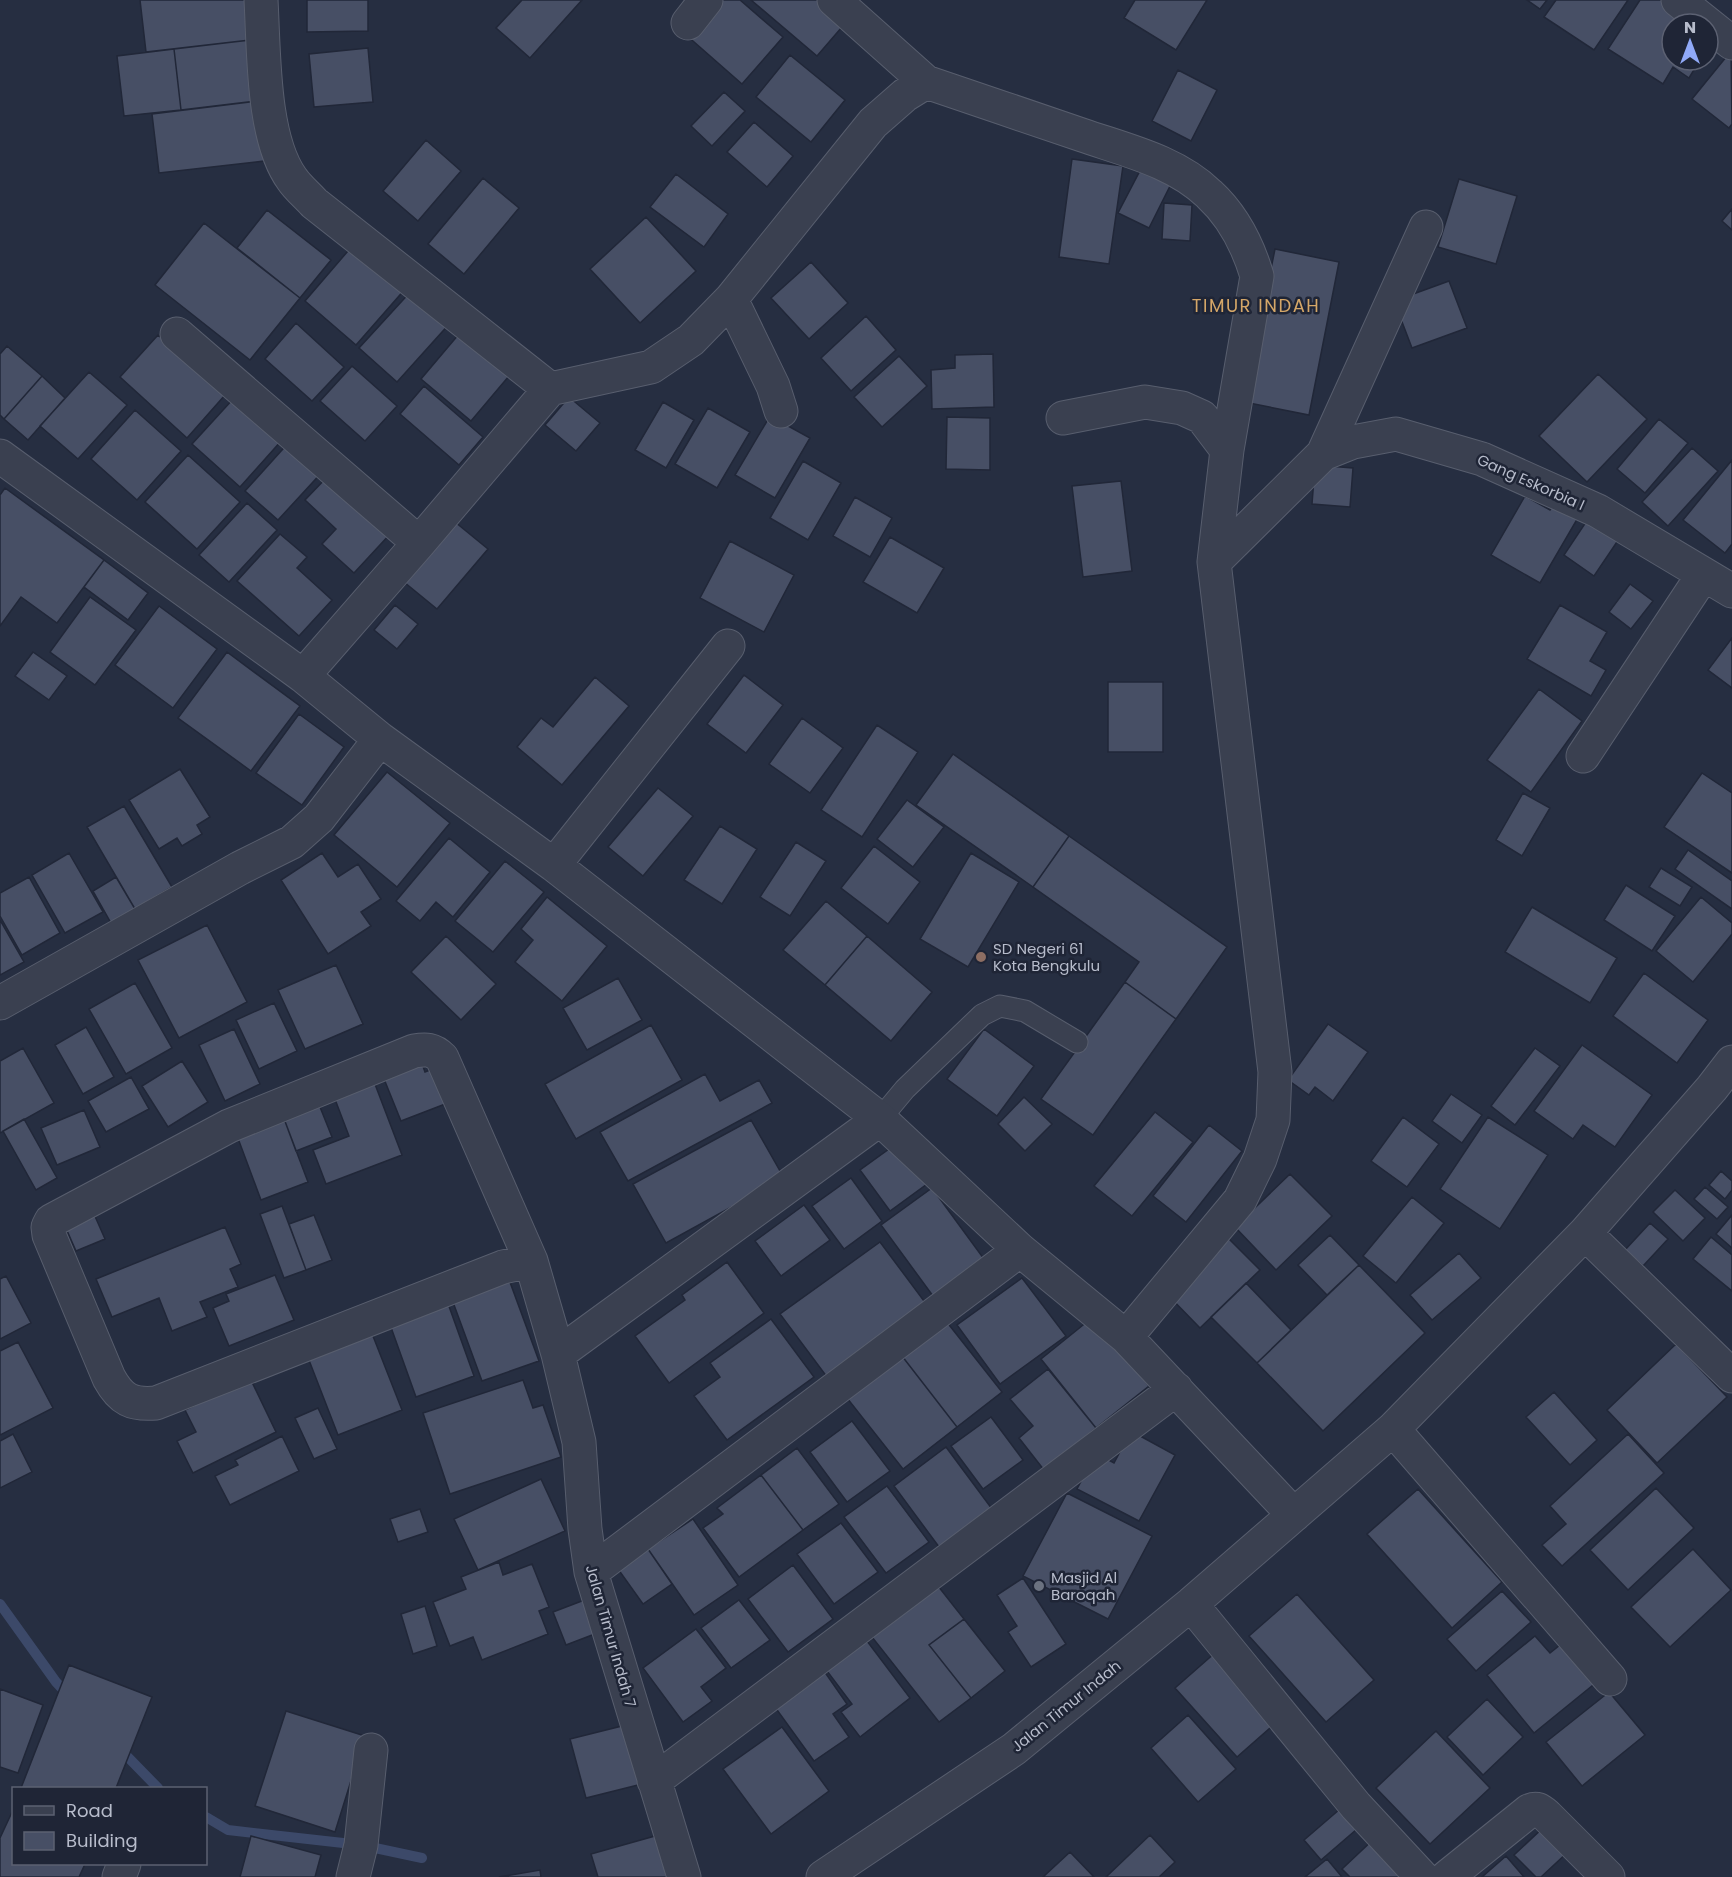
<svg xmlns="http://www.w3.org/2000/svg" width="1732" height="1877" viewBox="0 0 1732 1877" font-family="Poppins,sans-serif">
	<rect width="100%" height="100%" fill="#262e41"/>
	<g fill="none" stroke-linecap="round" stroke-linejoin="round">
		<path stroke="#3c4969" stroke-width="10" d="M0,1604l56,78 14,15
			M119,1748l39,40
			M206,1817l22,13 133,15 61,13"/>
	</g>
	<path fill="#474f65" stroke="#212738" stroke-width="1.5" d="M140,0h105l5,40 -104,12z
		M307,0h61v31l-61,1z
		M522,0h60l-52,58 -34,-30z
		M715,0h25l43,37 -41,47 -57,-50z
		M751,0h74l23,20 -31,36z
		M1135,0h72l-31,50 -52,-32z
		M1527,0h20l-7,9z
		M1556,0h72l-34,50 -50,-33z
		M1640,0h27l37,24h-32v36h28l-11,18 -16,-11 -10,17 -55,-35z
		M250,40l7,61 -76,9 -7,-61z
		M368,48l5,54 -59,5 -5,-53z
		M174,49l7,61 -57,6 -7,-60z
		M1731,51l1,73 -3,4 -37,-29z
		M790,55l55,45 -34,42 -55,-45z
		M1178,70l39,20 -26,51 -39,-20z
		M724,92l21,19 -33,35 -21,-20z
		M257,101l7,60 -105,12 -7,-59z
		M754,122l39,34 -26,31 -40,-35z
		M426,140l35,31 -43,50 -35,-30z
		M1072,159l51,7 -14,98 -50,-7z
		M1143,165l30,15 -24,48 -31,-15z
		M676,174l52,40 -24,33 -54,-40z
		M483,178l36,30 -55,66 -36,-30z
		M1459,179l58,17 -21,68 -58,-17z
		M1164,203l28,2 -2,36 -28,-2z
		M1732,209v21l-10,-9z
		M267,210l64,50 -31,38 -63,-50z
		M646,217l50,54 -56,52 -50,-54z
		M204,223l96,75 -50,62 -95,-75z
		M354,244l52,44 -50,57 -51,-44z
		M1275,249l64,13 -30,153 -65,-13z
		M811,262l37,41 -39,36 -38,-41z
		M1449,281l18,47 -55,20 -18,-47z
		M413,289l38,33 -54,60 -38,-34z
		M866,316l30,34 -45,41 -30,-33z
		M296,323l48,44 -32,34 -47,-42z
		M459,334l50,42 -38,45 -50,-42z
		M158,335l67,60 -38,43 -67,-61z
		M7,346l35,30 -38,43 -4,-4v-61z
		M993,354l1,53 -62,2 -1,-39 24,-2v-13z
		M899,356l28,30 -45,41 -28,-30z
		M352,366l45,40 -32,35 -45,-40z
		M89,372l38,33 -49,54 -38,-33z
		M1598,374l49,45 -60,63 -48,-46z
		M42,376l23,22 -37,42 -24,-21z
		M424,386l59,51 -24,28 -59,-51z
		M569,397l31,26 -24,28 -31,-26z
		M234,398l48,42 -42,47 -48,-43z
		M663,402l31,18 -28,48 -31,-18z
		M708,408l42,24 -33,56 -42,-24z
		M135,410l46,41 -44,49 -46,-41z
		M770,416l40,22 -35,60 -40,-23z
		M947,417l43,1v52l-44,-1z
		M1659,419l29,24 -43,50 -28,-24z
		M291,440l33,30 -46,50 -33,-29z
		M1692,448l26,23 -50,55 -26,-24z
		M188,455l52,47 -43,47 -52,-47z
		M1732,460v84l-7,9 -42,-33z
		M803,461l38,22 -33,57 -38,-22z
		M1315,465l38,3 -3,39 -38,-3z
		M329,475l62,58 -37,40 -32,-29 14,-15 -31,-29z
		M1121,481l11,90 -49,6 -11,-91z
		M5,488l99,72 -47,63 -36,-26 -21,29v-131z
		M1525,496l25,14 5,-8 24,14 -39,67 -49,-28z
		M855,497l37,21 -22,39 -37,-21z
		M247,503l30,27 -48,52 -30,-27z
		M1590,516l31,20 -27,40 -30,-21z
		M455,522l33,27 -51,60 -33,-27z
		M280,534l27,23 -10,11 35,32 -33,36 -62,-55z
		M890,537l54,31 -27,45 -54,-31z
		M730,541l64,34 -30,57 -64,-34z
		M104,560l44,33 -20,27 -44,-33z
		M1630,584l23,17 -22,28 -22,-17z
		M90,597l46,33 -41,55 -45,-33z
		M395,605l23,19 -21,25 -23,-19z
		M1560,605l47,27 -17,29 16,9 -15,26 -64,-37z
		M159,606l58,43 -44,59 -58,-43z
		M1732,638v50l-24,-18z
		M33,652l34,24 -18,24 -34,-24z
		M227,652l73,54 -49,65 -73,-53z
		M744,675l39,30 -37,48 -39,-29z
		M595,677l34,29 -67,79 -45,-38 24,-29 12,9z
		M1108,682h55v70h-55z
		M1539,689l43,32 -51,71 -44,-32z
		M299,714l45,33 -42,58 -46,-32z
		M802,718l41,30 -33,45 -41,-29z
		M877,725l41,27 -56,85 -41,-27z
		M953,754l116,82 -36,51 -117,-82z
		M180,769l30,48 -13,8 5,9 -20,12 -5,-8 -18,11 -30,-49z
		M387,772l63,51 -53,64 -63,-52z
		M1702,773l30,20v80l-68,-46z
		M658,788l35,28 -50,60 -35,-29z
		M1523,793l27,15 -28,48 -26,-16z
		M907,800l37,27 -31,40 -36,-28z
		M124,806l48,81 -37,22 -48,-82z
		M720,826l37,23 -35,55 -38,-24z
		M1069,836l158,111 -51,72 -51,-37 14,-20 -106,-75z
		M449,838l41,34 -37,45 -17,-15 -16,19 -24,-20z
		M796,842l30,19 -36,55 -30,-19z
		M874,846l46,36 -32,42 -47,-36z
		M1688,850l44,31v28l-57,-40z
		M69,853l34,59 -38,21 -33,-58z
		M322,853l16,24 20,-13 23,35 -20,13 10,14 -43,28 -47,-74z
		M971,853l48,29 -51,85 -48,-28z
		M505,861l39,31 -51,60 -38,-31z
		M1661,868l31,19 -12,19 -31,-19z
		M29,877l31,56 -38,22 -22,-39v-23z
		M116,877l19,32 -24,14 -18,-32z
		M1626,885l49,31 -23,35 -48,-31z
		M547,897l60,49 -45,55 -47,-39 18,-22 -12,-11z
		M1701,897l31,26v11l-39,48 -37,-31z
		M826,901l41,35 -42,49 -42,-35z
		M1532,907l85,51 -27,45 -85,-51z
		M0,920l24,42 -24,13z
		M207,925l40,77 -68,36 -41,-78z
		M446,936l50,48 -35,36 -50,-48z
		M867,936l65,56 -41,49 -66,-56z
		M336,965l27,59 -58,25 -27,-59z
		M1644,973l64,47 -31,43 -64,-47z
		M618,978l24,42 -55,30 -24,-42z
		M1125,982l51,37 -83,116 -52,-36z
		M135,983l37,65 -46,26 -37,-65z
		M274,1003l23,48 -38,18 -23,-49z
		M1328,1024l40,28 -35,49 -18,-14 -6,8 -21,-15z
		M651,1025l31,55 -106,59 -31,-55z
		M86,1027l28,50 -31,17 -28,-49z
		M234,1029l26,55 -35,17 -26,-56z
		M984,1029l50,37 -37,50 -50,-37z
		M1582,1045l70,50 -37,52 -32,-22 -10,14 -39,-28z
		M23,1048l31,55 -54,30v-72z
		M1535,1048l25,18 -45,59 -24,-19z
		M419,1055l6,17 15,-6 13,35 -52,20 -21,-52z
		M182,1061l26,41 -40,25 -26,-41z
		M705,1074l15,27 39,-21 13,23 -144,78 -28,-49z
		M131,1077l18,32 -43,23 -18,-31z
		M373,1079l29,76 -76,29 -13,-34 36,-14 -16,-42z
		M1451,1094l31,21 -20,28 -30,-22z
		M1024,1097l28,27 -27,27 -27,-27z
		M318,1102l14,35 -36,14 -13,-35z
		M84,1110l16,37 -43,18 -16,-37z
		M1155,1112l38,30 -61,74 -38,-30z
		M283,1116l25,66 -47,18 -25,-67z
		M1403,1117l36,27 -32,43 -36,-26z
		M1488,1117l60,38 -48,74 -60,-40z
		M24,1119l33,59 -21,12 -33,-59z
		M751,1120l33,58 -118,65 -33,-59z
		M1209,1125l33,26 -56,71 -33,-26z
		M896,1144l31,40 -37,27 -30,-41z
		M1721,1171l11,10v9l-7,9 -16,-14z
		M1290,1174l42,42 -56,54 -41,-43z
		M851,1178l31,43 -38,28 -32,-43z
		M1705,1187l23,20 -11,12 -23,-20z
		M932,1188l52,71 -51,37 -52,-71z
		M1675,1190l30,28 -22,23 -30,-29z
		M1412,1197l32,26 -48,60 -33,-27z
		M804,1205l26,35 -49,36 -26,-35z
		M282,1206l24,64 -22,8 -24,-64z
		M94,1214l11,25 -29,12 -11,-25z
		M314,1215l18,45 -26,10 -17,-46z
		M1732,1215v33l-16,-14z
		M1650,1223l18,16 -25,27 -18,-16z
		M225,1227l16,37 -11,5 8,18 -38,15 7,15 -35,14 -13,-33 -47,19 -16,-38z
		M1225,1235l35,35 -60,58 -34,-35z
		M1330,1235l29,30 -32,30 -29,-30z
		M1711,1237l21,18v36l-39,-32z
		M880,1242l47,63 -100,72 -47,-63z
		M1459,1253l22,25 -49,42 -22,-25z
		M727,1262l37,51 -95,70 -34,-47 50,-36 -3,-5z
		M1359,1265l66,68 -102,98 -66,-68z
		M507,1274l32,87 -57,20 -32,-87z
		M275,1275l19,45 -65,26 -16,-38 16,-7 -3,-7z
		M6,1276l25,47 -31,16v-60z
		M1022,1278l44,58 -66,48 -43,-59z
		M1246,1283l45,47 -34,33 -46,-46z
		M446,1298l28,78 -58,21 -28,-78z
		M1093,1317l56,69 -53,42 -55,-69z
		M771,1319l43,58 -87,63 -33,-44 26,-19 -10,-14z
		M946,1321l56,71 -45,35 -55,-71z
		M371,1331l31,79 -64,25 -31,-80z
		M18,1342l35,66 -53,27v-84z
		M1676,1344l51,53 -70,66 -50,-53z
		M902,1356l55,71 -54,42 -56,-71z
		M1048,1369l48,59 -52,42 -25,-32 14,-12 -23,-27z
		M250,1378l26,54 -83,41 -16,-32 19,-9 -11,-22z
		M523,1380l10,28 10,-3 18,52 -111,37 -27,-81z
		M1554,1392l43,48 -27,25 -44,-48z
		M318,1408l19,41 -23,10 -19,-41z
		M991,1417l32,43 -40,29 -32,-43z
		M852,1421l38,50 -43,31 -37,-50z
		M1131,1431l44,24 -36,66 -62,-32 19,-36 18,10z
		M13,1434l19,38 -32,16v-47z
		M1628,1434l36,39 -102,93 -20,-21 24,-21 -16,-18z
		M282,1436l17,35 -69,34 -15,-29 23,-11 -3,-5z
		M946,1447l52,70 -53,38 -51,-69z
		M797,1448l42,56 -36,26 -42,-55z
		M761,1475l42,55 -64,47 -36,-49 20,-14 -6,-6z
		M541,1479l24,52 -87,39 -24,-51z
		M887,1486l42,56 -43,31 -42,-56z
		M1656,1488l38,40 -66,62 -38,-40z
		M1418,1489l84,93 -50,46 -85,-94z
		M1067,1493l85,43 -44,83 -85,-43z
		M420,1509l8,23 -30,10 -8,-23z
		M693,1519l45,66 -44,30 -46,-66z
		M841,1523l37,49 -44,32 -37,-50z
		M648,1549l24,35 -29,20 -25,-35z
		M1693,1549l38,41 -61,57 -39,-40z
		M499,1562l4,13 29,-11 17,43 -10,4 9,23 -66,26 -9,-23 -23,9 -17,-44 33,-13 -5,-12z
		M793,1565l40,54 -45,33 -40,-53z
		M1023,1578l43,66 -35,23 -23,-35 9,-6 -20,-31z
		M938,1586l26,33 -35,26 42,53 -32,24 -67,-85z
		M1502,1591l29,31 -55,49 -29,-32z
		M1297,1594l77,86 -48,42 -77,-86z
		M587,1599l13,33 -34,13 -13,-33z
		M739,1600l31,40 -39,28 -30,-40z
		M425,1606l12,40 -24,8 -12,-40z
		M964,1619l41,52 -34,27 -42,-53z
		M696,1629l30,39 -25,19 11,14 -29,21 -40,-54z
		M1535,1636l15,17 15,-12 33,40 -64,52 -47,-58z
		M864,1637l46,61 -50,39 -19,-25 11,-8 -28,-37z
		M1216,1652l62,69 -41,36 -62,-69z
		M69,1665l83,32 -36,91h-95z
		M822,1668l25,36 -14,10 16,23 -35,24 -42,-58z
		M0,1689l43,16 -25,68 -18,-6z
		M1609,1692l36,43 -63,51 -36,-44z
		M1487,1699l36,38 -40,38 -36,-38z
		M286,1711l79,25 -30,96 -80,-26z
		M1188,1715l48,54 -38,33 -47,-54z
		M630,1724l16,59 -60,15 -16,-59z
		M782,1727l47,64 -58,43 -48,-65z
		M1436,1731l54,57 -60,56 -54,-56z
		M1347,1803l17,20 -43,37 -17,-20z
		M13,1810l1,54h71l-6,13h-79v-39z
		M1546,1825l24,25 -29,27h-5l-22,-22z
		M1150,1835l25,27 -16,15h-53z
		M251,1836l70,19 -6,22h-75z
		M655,1836l12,41h-69l-7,-23z
		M1377,1836l30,33 -9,8h-48l-8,-8z
		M1070,1852l24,25h-51z
		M1506,1856l18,21h-42z
		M1327,1859l15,18h-37z
		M540,1870l1,7h-42z"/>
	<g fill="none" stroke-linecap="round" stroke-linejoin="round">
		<g stroke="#585e6e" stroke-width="23">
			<path id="service" d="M880,1119l25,-30 77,-74 18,-9 25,5 52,31"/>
		</g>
		<g stroke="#585e6e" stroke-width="35">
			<path id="minor" d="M261,0c3,51 1,138 31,179 6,9 15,16 22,24l236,186 -131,154 -116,133
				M834,0l92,82
				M1678,0l54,43
				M688,23l18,-23
				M731,299l42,87 8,25
				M177,334l242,209
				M550,389l101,-22 40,-27 40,-41 142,-176 32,-28 21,-13c52,18 104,35 156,53 43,15 93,26 127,59 23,21 39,52 48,82l-30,174 -13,112 61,510 -2,48 -13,39 -20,41 -114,137
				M1063,418l82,-16 37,6 20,9 25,33
				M1323,454l103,-227
				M0,456l303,220 77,63 174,126 326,254 140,131 106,87 168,178
				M1214,562l109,-108 30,-12 43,-8 86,25 116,52 134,80
				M1583,756l120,-181
				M554,865l174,-219
				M0,1003l240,-135 52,-26 27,-24 61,-79
				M1585,1233l147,143
				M531,1261l-28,6 -347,136c-24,2 -35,-3 -47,-25l-60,-143 -1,-8 3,-6 178,-95 185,-75c12,-2 19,-2 28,7l89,203 27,93 21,88 6,87 6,43 93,305
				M558,1354l322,-235
				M1393,1429l217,250
				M591,1572l429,-322
				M1191,1604l165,202 66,71
				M654,1781l522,-392
				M119,1877l5,-13
				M353,1877l8,-32 10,-95
				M823,1877l191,-128 177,-145 202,-175 192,-196 127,-145 20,-26
				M1447,1877l82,-66c8,-4 11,-1 18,5l61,61"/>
		</g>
		<use href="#service" stroke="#3a4050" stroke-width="21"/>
		<use href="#minor" stroke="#3a4050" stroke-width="33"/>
	</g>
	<circle fill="#8d6e63" stroke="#1f2536" stroke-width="2" cx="981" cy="957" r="6"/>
	<circle fill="#6b7280" stroke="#1f2536" stroke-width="2" cx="1039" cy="1586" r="6"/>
	<g text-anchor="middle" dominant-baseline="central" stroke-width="5" stroke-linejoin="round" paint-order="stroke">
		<g font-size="15" fill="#b7bccb" stroke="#1f2536">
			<text transform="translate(1531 482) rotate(24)">Gang Eskorbia I</text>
			<text transform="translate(611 1636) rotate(74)">Jalan Timur Indah 7</text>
			<text transform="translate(1066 1706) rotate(-39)">Jalan Timur Indah</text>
		</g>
		<g font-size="15" fill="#b7bccb" stroke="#1f2536" text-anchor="start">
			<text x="993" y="948">SD Negeri 61<tspan x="993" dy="17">Kota Bengkulu</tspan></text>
			<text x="1051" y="1577">Masjid Al<tspan x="1051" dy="17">Baroqah</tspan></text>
		</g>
		<g font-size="18" letter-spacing="1.5" fill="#d5a768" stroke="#1f2536">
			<text x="1256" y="305">TIMUR INDAH</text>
		</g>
	</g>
	<rect x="12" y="1787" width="195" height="78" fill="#1f2536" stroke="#5c6172" stroke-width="1.5"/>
	<rect x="24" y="1806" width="30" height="9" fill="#3a4050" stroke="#5c6172" stroke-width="1.5"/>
	<text x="66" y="1817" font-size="18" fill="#b7bccb">Road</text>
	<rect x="24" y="1832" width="30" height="18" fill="#474f65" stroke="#5c6172" stroke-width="1.5"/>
	<text x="66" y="1847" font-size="18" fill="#b7bccb">Building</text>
	<g transform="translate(1690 42)"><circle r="28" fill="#1f2536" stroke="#5c6172" stroke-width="1.5"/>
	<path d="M0-4.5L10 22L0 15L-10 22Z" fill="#90a9f7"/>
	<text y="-9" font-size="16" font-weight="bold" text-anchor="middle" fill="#b7bccb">N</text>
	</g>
</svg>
